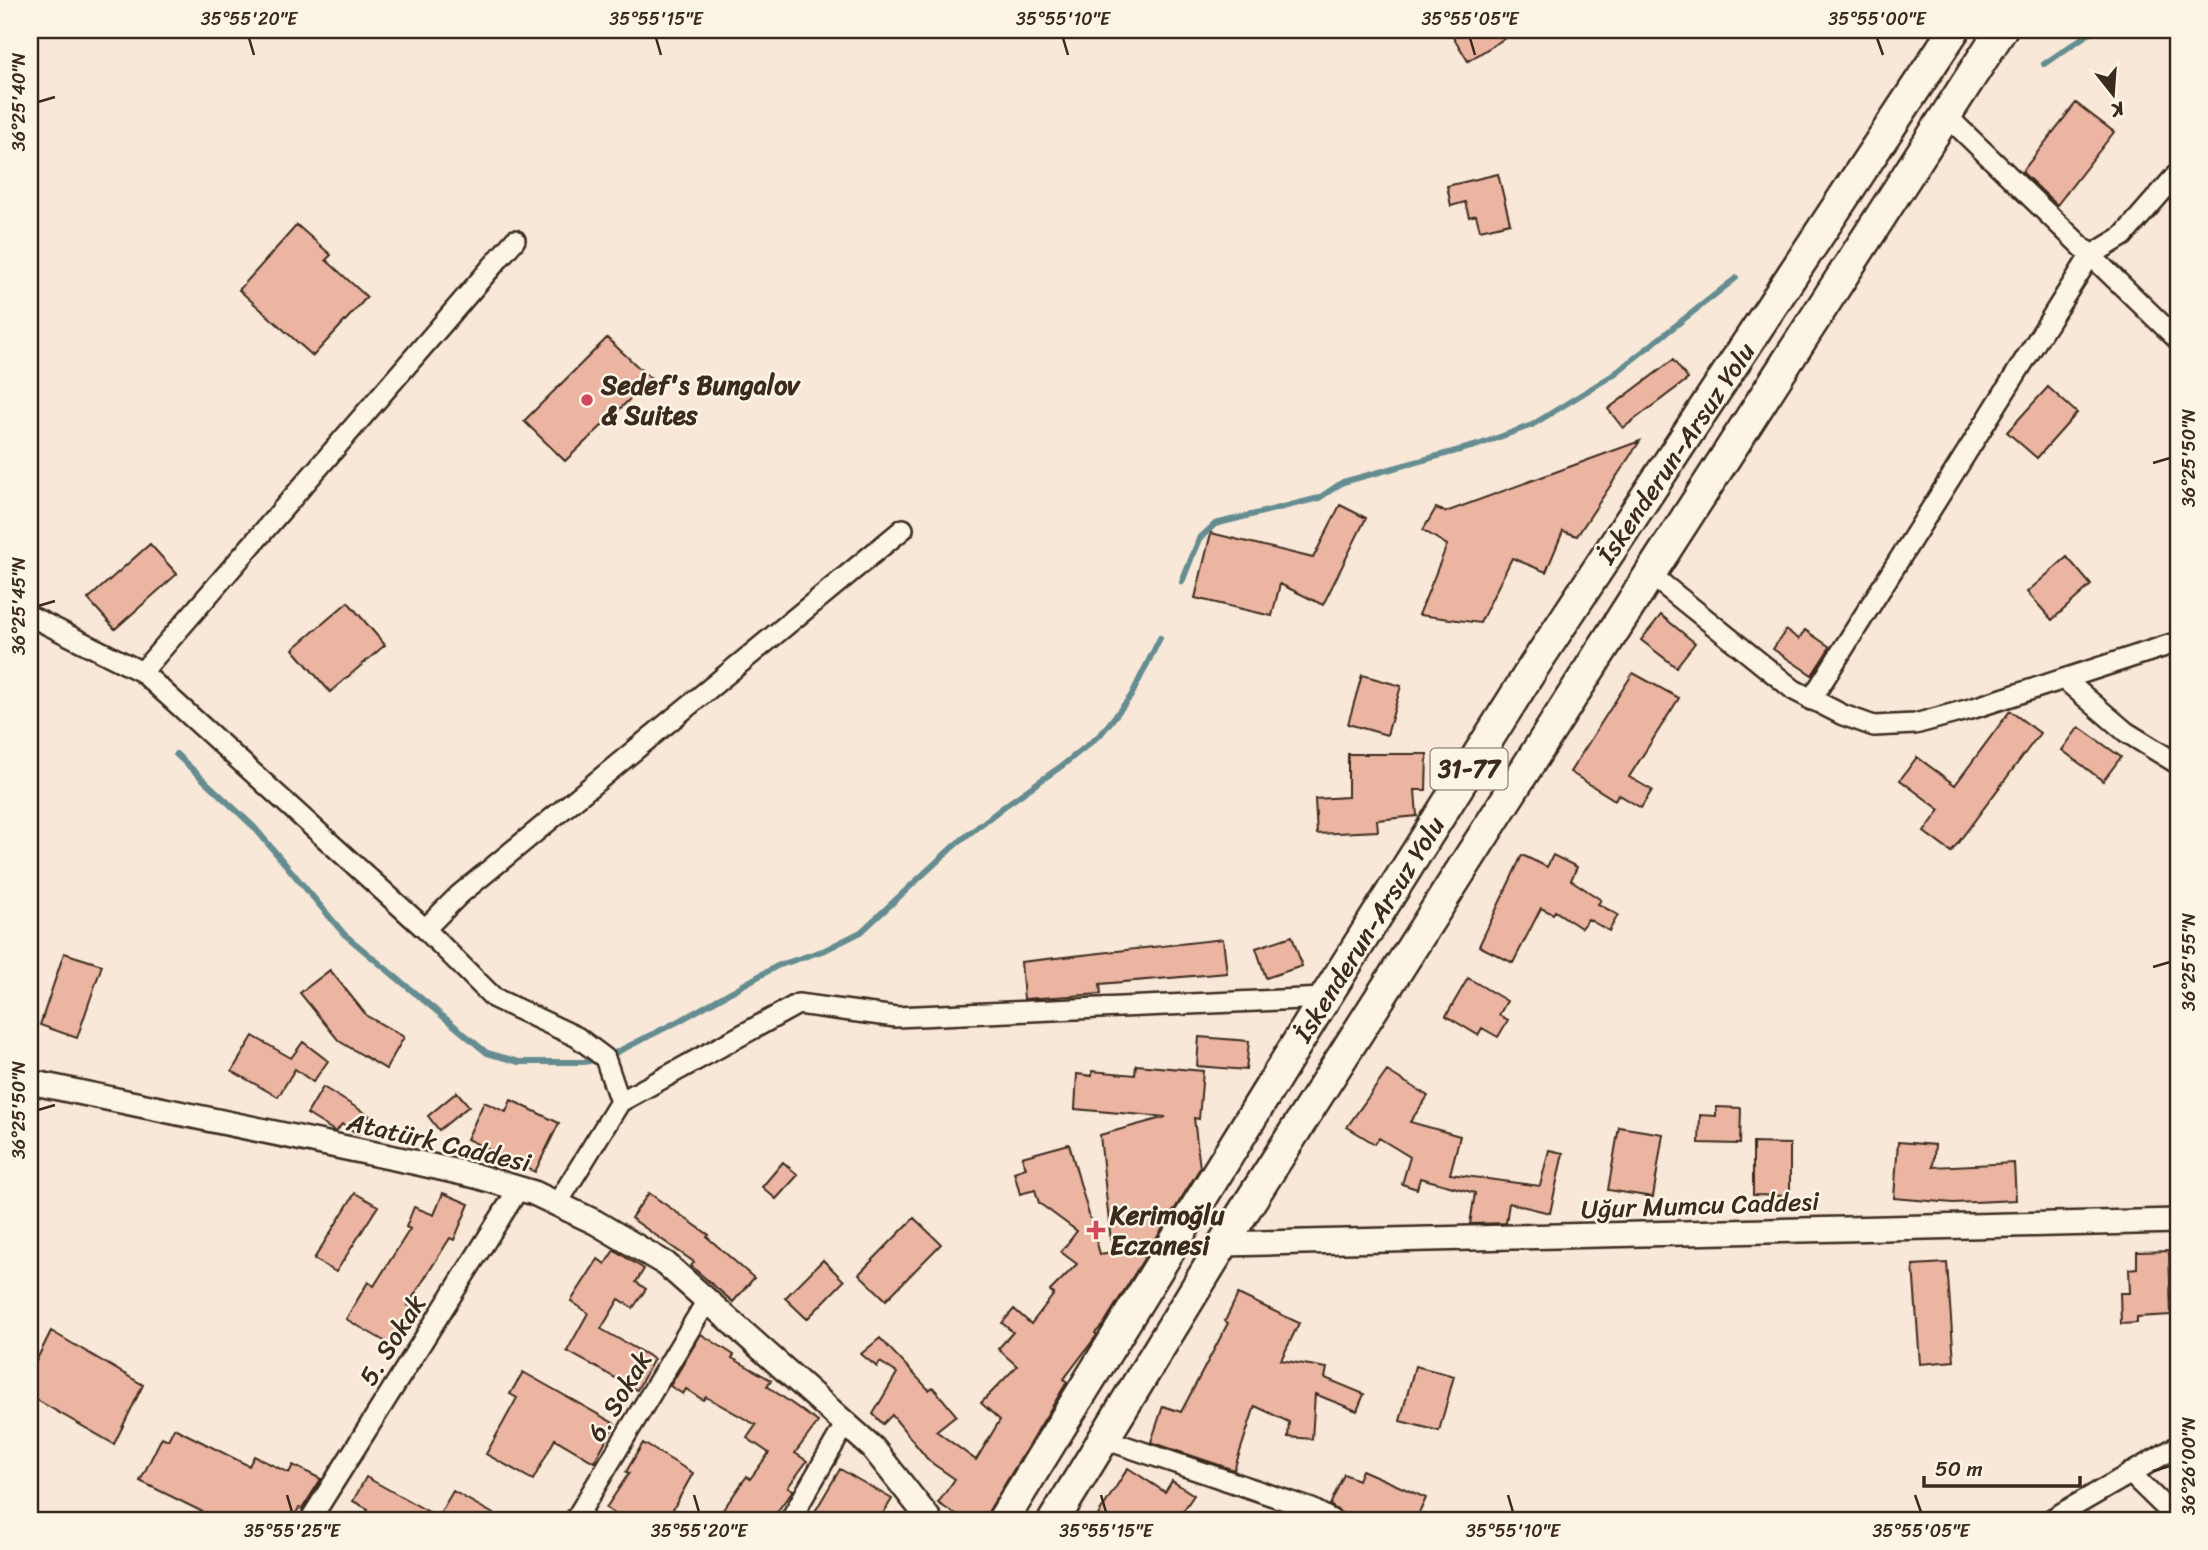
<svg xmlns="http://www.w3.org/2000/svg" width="2208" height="1550" viewBox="0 0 2208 1550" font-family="Sriracha,sans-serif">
	<rect width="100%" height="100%" fill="#f9e8d8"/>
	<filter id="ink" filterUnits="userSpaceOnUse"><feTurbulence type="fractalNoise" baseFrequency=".0143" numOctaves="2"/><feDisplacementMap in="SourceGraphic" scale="14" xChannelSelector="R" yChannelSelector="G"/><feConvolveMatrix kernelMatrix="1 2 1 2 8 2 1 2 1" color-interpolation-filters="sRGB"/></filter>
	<g filter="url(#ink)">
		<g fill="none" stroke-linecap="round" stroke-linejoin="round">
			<path stroke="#658d91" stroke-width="6" d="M2044,64l50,-34
				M1182,582l17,-43 16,-15 104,-26 24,-16 135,-37 54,-20 81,-50 123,-97
				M176,754l78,73 90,107 143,119 32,9h65l21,-4 76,-38 96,-54 48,-16 36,-18 95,-88 50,-39 57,-40 38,-31 30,-38 29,-58"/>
		</g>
		<path fill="#ecb5a2" stroke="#3b2a1e" stroke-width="2" d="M1449,30h69l-50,31z
			M2076,103l38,29 -57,73 -35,-33z
			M1498,174l12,49 -30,7 -4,-15 -7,2 -4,-15 -14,4 -4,-20z
			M297,225l34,30 -5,5 41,37 -54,59 -74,-66z
			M607,338l44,41 -86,82 -41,-40z
			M1673,360l15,19 -65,49 -15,-19z
			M2048,387l29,26 -40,45 -30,-26z
			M1640,441l-63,95 -14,-5 -17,41 -34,-14 -32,65 -61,-8 28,-70 -24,-15 13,-22 10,4z
			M1340,505l26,13 -43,87 -43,-21 -8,32 -77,-18 16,-65 102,25z
			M150,544l27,30 -62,55 -27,-30z
			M2067,557l24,28 -39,35 -25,-28z
			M348,602l37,43 -55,47 -37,-43z
			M1661,615l34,28 -19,24 -35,-27z
			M1786,630l13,9 6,-9 25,17 -18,28 -39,-26z
			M1633,673l46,25 -50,79 23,13 -11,18 -23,-14 -3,6 -45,-28z
			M1362,675l39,11 -14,49 -39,-11z
			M2010,711l30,22 -89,119 -27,-20 16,-22 -40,-30 17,-23 38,28z
			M2079,727l42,30 -18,24 -41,-31z
			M1348,754h79l-1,36h-11l2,26 -40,4 1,11 -61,3 -2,-35 33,-2z
			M1522,855l25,12 6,-12 24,12 -6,13 30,20 -3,4 20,11 -9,16 -21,-12 -7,9 -26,-17 -2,3 -12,-6 -28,55 -34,-17z
			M1292,936l10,30 -36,12 -10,-30z
			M1223,939l4,34 -127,11 1,10 -77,5 -3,-37z
			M64,953l38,12 -25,73 -37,-13z
			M330,970l37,46 37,21 -18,32 -47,-28 -39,-48z
			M1468,978l39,23 -8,14 9,5 -10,17 -16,-9 -4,7 -32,-19z
			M253,1036l38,22 12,-16 25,19 -15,21 -18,-13 -17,28 -46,-26z
			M1199,1037l50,4 -3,29 -49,-4z
			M1136,1065l67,6 -4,48 -5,-1 6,50 -97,157 -8,8 2,2 -33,44 3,3 -79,130 -6,8h-18l-26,-17 17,-24 -26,-18 -37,-46 -9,9 -10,-10 24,-41 -17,-11 -3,5 -16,-13 19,-16 49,52 4,-3 23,28 -20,16 40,29 24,-40 -19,-17 36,-37 -19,-17 15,-17 -11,-9 12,-14 17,15 23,-30 -4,-3 27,-27 -16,-12 16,-21 -38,-28 -4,-13 -15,4 -6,-22 12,-4 -4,-11 47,-13 31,110 12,-2 -12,-117 66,-18 -91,-8 2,-35 15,2v-5l43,4z
			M1387,1071l41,25 -18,26 50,14 -10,38 90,12 9,-36 14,3 -13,60 -41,-10 -3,20 -36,1 5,-31 -55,-15 -3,11 -15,-5 8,-27 -31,-19 -4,6 -28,-17z
			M323,1087l47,29 -12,18 -16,-10 -6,8 -29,-18z
			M457,1092l12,14 -30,24 -11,-14z
			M511,1100l48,23 -24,49 -68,-33 17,-37 22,10z
			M1716,1107l25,1 -1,36 -41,-1 1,-28 16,1z
			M1619,1127l44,7 -10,63 -45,-7z
			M1898,1142l37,3 -2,22 81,-4 2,37 -63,3 -59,-5z
			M1753,1143l37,1v52l-37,-1z
			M783,1162l15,13 -22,24 -14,-12z
			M355,1193l23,13 -42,66 -22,-13z
			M443,1193l26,11 -15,36 -4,-2 -42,67 6,4 -21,37 -47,-27 22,-37 6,4 36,-57 -4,-2 8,-20 20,8z
			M649,1193l60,42 -2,2 47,41 -21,24 -42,-36 3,-4 -63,-44z
			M914,1218l27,26 -55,56 -27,-26z
			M614,1250l30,19 -8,13 10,7 -13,19 -14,-9 -18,30 53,30 -17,31 -70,-39 21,-38 -17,-12 27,-42 7,5z
			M2169,1251l2,64 -34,2v6l-16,1 -1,-31h10l-1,-24 8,-1v-16z
			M823,1260l21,21 -37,38 -22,-21z
			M1947,1263l7,98 -34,3 -7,-99z
			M1238,1294l61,29 -18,37 46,8 -2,10 39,16 -7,17 -42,-17 -3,45 -24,-2 1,-15 -34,-16 -21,64 -83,-28 12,-36 18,6 47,-89 -3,-2z
			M51,1331l92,54 -29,59 -84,-48v-23z
			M701,1334l33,21 -2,3 39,22 -4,6 51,36 -23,31 12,8 -19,26 5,3 -22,30h-41l-10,-6 27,-38 3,3 19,-26 -22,-15 9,-13 -50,-28 -3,3 -17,-11 -3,5 -13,-8z
			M1415,1366l39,10 -15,55 -39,-10z
			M523,1372l92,52 -21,38 -39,-23 -22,41 -47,-26 31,-56 -7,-4z
			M174,1428l75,38 5,-10 35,17 4,-8 28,14 -19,30 -3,-1 -7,12h-73l-79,-39 22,-44 6,3z
			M643,1443l50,30 -26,47h-43l-18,-12 23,-35 -3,-1z
			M1128,1468l37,24 7,-11 22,14 -17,25h-82z
			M840,1469l52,30 -13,21h-69z
			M1362,1470l64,28 -10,22h-55l-18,-6 -13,-9 14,-31 14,6z
			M366,1477l72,40 15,-26 51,29h-142l6,-11 -15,-8z"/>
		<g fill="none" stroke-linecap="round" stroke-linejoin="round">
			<g stroke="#3b2a1e" stroke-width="24">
				<path id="minor" d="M1947,116l231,224
					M1650,574l144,116 49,25 31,11 41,-2 59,-16 204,-66
					M30,616l112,56 373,-432
					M142,672l283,257 69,69 83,39 28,21 15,44
					M2064,679l62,53 52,32
					M1811,700l279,-444 33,-20 55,-63
					M425,929l34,-34 444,-366
					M557,1204l63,-102 178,-98 98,13 429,-19
					M1104,1439l208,70 20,11
					M2130,1473l48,47
					M310,1520l209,-332
					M575,1520l133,-221
					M790,1520l56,-97
					M2050,1520l128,-74"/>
			</g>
			<g stroke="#3b2a1e" stroke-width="28">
				<path id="tertiary" d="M30,1082l388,81 58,13 58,17 61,29 71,42 207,184 57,72
					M1223,1244l955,-23"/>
			</g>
			<g stroke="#3b2a1e" stroke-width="35">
				<path id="primary" d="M1003,1520l322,-522 209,-332 420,-636
					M1054,1520l169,-276 427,-670 351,-544"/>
			</g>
			<use href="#minor" stroke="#fcf5e5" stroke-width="19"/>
			<use href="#tertiary" stroke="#fcf5e5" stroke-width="23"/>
			<use href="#primary" stroke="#fcf5e5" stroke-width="30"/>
		</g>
	</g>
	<path fill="none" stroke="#3b2a1e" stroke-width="2.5" d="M249,38l5,17M656,38l5,17M1063,38l5,17M1470,38l5,17M1877,38l6,17M38,102l17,-5M2153,463l17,-5M38,606l17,-5M2153,967l17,-5M38,1110l17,-5M2153,1471l17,-5M287,1495l5,17M694,1495l5,17M1101,1495l5,17M1508,1495l5,17M1915,1495l6,17"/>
	<g fill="#d1495b" stroke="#fcf5e5" stroke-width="2.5">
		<circle cx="587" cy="400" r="7"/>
		<path d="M1092.5 1219.5h7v7h7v7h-7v7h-7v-7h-7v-7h7z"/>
	</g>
	<g text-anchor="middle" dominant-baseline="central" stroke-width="5" stroke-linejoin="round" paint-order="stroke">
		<rect fill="#fcf5e5" stroke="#75675a" stroke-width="2" x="1430.5" y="748.5" width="77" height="41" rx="5"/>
		<g font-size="24" font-weight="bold" fill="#3b2a1e">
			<text x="1469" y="769">31-77</text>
		</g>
		<g font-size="26" font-weight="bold" fill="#3b2a1e" stroke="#fcf5e5" text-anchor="start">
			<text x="601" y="385">Sedef's Bungalov<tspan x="601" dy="30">&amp; Suites</tspan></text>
			<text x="1110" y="1215">Kerimoğlu<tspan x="1110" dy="30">Eczanesi</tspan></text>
		</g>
		<g font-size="26" fill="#3b2a1e" stroke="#fcf5e5">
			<text transform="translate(1676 453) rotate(-56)">İskenderun-Arsuz Yolu</text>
			<text transform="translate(1369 929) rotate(-58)">İskenderun-Arsuz Yolu</text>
			<text transform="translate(439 1142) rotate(13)">Atatürk Caddesi</text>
			<text transform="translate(1700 1205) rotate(-2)">Uğur Mumcu Caddesi</text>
			<text transform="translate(392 1340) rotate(-58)">5. Sokak</text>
			<text transform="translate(619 1396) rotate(-59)">6. Sokak</text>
		</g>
	</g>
	<rect width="2208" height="1550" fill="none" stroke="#fcf5e5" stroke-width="77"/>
	<g transform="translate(2113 94) rotate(163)" stroke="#fcf5e5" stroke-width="5" paint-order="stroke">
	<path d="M0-5L12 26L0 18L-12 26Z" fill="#3b2a1e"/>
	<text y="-10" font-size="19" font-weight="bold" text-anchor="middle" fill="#3b2a1e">K</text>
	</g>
	<path d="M1924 1476v10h156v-10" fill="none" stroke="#3b2a1e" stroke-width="3.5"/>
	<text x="1935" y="1476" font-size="21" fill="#3b2a1e" stroke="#fcf5e5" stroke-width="5" paint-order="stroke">50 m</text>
	<rect x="38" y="38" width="2132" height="1474" fill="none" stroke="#3b2a1e" stroke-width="2.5"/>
	<g font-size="18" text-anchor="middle" fill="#3b2a1e">
		<text x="249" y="25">35°55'20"E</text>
		<text x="656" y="25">35°55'15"E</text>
		<text x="1063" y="25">35°55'10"E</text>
		<text x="1470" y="25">35°55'05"E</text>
		<text x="1877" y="25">35°55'00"E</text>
		<text transform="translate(19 102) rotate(-90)" y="6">36°25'40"N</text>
		<text transform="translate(2189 458) rotate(-90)" y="6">36°25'50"N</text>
		<text transform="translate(19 606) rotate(-90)" y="6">36°25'45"N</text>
		<text transform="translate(2189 962) rotate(-90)" y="6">36°25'55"N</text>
		<text transform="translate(19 1110) rotate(-90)" y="6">36°25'50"N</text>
		<text transform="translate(2189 1466) rotate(-90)" y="6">36°26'00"N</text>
		<text x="292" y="1537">35°55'25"E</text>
		<text x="699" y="1537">35°55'20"E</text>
		<text x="1106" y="1537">35°55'15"E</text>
		<text x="1513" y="1537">35°55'10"E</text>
		<text x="1921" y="1537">35°55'05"E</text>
	</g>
</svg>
